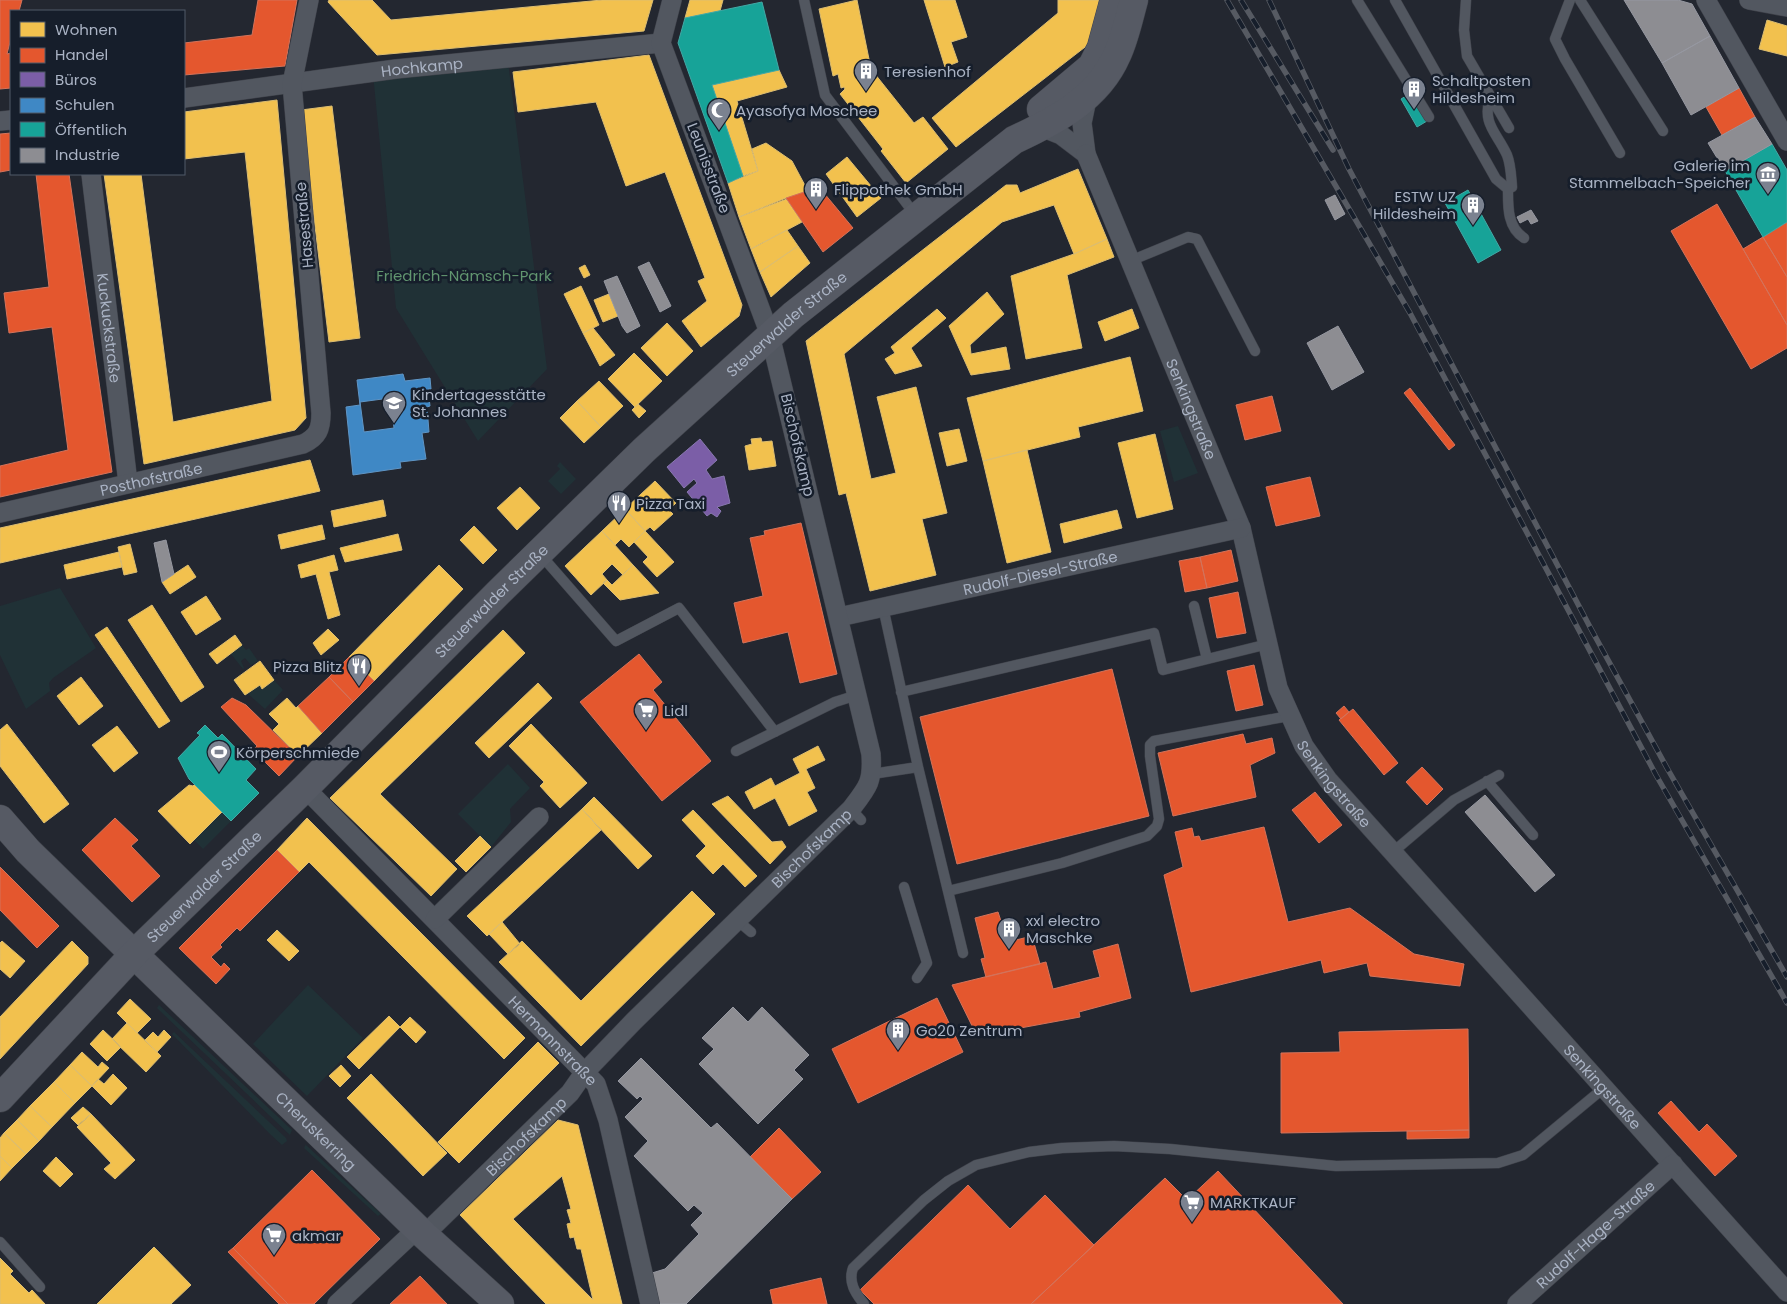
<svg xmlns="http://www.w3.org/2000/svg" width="1787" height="1304" viewBox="0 0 1787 1304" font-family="Poppins,sans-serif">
	<rect width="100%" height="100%" fill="#232730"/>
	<path fill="#203136" d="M508,62l39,307 -69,72 -82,-133 -23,-234z
		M1178,426l20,47 -24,9 -14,-51z
		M560,462l16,17 -15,15 -13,-13 12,-12 -3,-3z
		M60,588l36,60 -43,30 -4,5 1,8 -24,18 -26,-54v-49z
		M242,645l4,5 3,-2 9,13 -7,4 -6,-7 -4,3 3,7 -1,1 -12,-15z
		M274,680l9,10 -18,19 -17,-15 12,-9 2,4z
		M508,764l22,24 -20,21 1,13 -20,25 -33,-33z
		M222,812l9,9 -28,28 -9,-9z
		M308,985l55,53 -56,58 -54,-52z
		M159,1005l133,125 -2,5 -131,-125 -2,-2z
		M174,1032l112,106 1,3 -5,4 -12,-11 -98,-100z
		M306,1144v1l75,69 -3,2 -74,-68z"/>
	<path fill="#f2c14e" stroke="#dcbd71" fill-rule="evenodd" d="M329,0h43l19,20 211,-20h51l-9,31 -267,24 -49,-53z
		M690,0h33l-3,11 -35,7z
		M857,0l14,69 43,54 9,-6 25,32 -42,34 -25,-32 2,-2 -43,-55 5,-5 -1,-2 -3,1 -3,-14 -5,2 -14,-67z
		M924,0h31l12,37 -16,5 7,20 -13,5z
		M1058,0h41l-1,17 -9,27 -133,103 -24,-29 126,-105z
		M1767,20l20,6v30l-28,-7z
		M649,55l93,250 -3,11 -38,31 -19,-26 25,-20 -9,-20 7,-3 -40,-106 -39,14 -30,-84 -78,10 -5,-40z
		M779,70l8,17 -50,14 21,70 -15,5 -31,-91z
		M277,100l29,318 -11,12 -151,34 -40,-290h37l32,248 99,-21 -27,-249 -61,7v-47z
		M332,106l28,232 -31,4 -28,-232z
		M766,143l26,18 16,30 -69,26 -11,-34 30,-12 -6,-22z
		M847,157l34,41 -24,19 -31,-43z
		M1078,169l29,70 -33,15 -20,-49 -52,17 -158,132 27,125 25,-6 -19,-76 39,-10 31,126 -25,6 14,56 -66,16 -24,-98 -7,2 -33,-154 200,-156h11l3,8z
		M786,198l16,24 -51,27 -12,-32z
		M787,230l11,16 -38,26 -9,-23z
		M1107,239l7,18 -47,18 15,73 -56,11 -15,-83 63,-22z
		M798,246l12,17 -39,34 -11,-25z
		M585,265l5,10 -6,3 -5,-10z
		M581,286l18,39 -16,8 -19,-39z
		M987,292l17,22 -34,31 1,9 35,-7 4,22 -39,6 -22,-49z
		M609,294l9,22 -15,6 -9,-22z
		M937,309l9,9 -35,30 11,18 -27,8 -10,-15 10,-6 -4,-6z
		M1132,309l7,19 -34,13 -7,-19z
		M667,323l26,28 -26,25 -26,-28z
		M593,328l22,27 -15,11 -17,-33z
		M634,353l28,28 -27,26 -27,-28z
		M1130,357l13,54 -65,16 2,10 -97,24 -16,-63z
		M599,381l24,25 -22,21 -24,-26z
		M577,401l24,26 -17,16 -24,-25z
		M638,404l8,7 -7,7 -7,-8z
		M959,429l8,32 -20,5 -8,-33z
		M1155,434l18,75 -36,9 -19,-75z
		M761,438l1,4 10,-1 4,25 -27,4 -4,-24 7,-2 -1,-5z
		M1027,450l24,102 -44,11 -24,-102z
		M310,460l10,31 -320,72v-35z
		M655,481l21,22 -7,7 4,4 -19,17 -4,-4 -5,4 -20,-22z
		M520,487l20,21 -23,22 -20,-22z
		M383,500l3,16 -52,11 -3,-16z
		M625,509l20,22 -16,16 -8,-8 -6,6 -13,-14z
		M1117,510l5,18 -58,15 -4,-19z
		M322,525l3,14 -44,10 -3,-14z
		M474,526l23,24 -14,14 -23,-24z
		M602,531l31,34 -10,10 -11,-11 -10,10 5,6 -16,15 -26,-29z
		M645,531l29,31 -17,15 -14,-15 5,-5 -14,-15z
		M398,534l4,16 -57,12 -5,-14z
		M130,544l7,28 -13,3 -6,-28z
		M119,552l3,15 -55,12 -3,-14z
		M334,555l4,15 -9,2 11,43 -12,4 -12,-45 -15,4 -3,-13z
		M188,565l8,12 -26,17 -8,-12z
		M439,565l24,24 -89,92 -25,-24z
		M633,565l26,28 -39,7 -17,-17 4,-3 5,5z
		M206,596l15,23 -25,16 -15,-23z
		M152,605l52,82 -23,15 -53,-82z
		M107,627l63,94 -11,7 -64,-93z
		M328,629l11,11 -18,15 -8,-12z
		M503,630l22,23 -145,141 77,75 -26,27 -101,-98z
		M235,635l7,10 -25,19 -8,-10z
		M260,661l14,19 -12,9 -2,-4 -15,10 -11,-15z
		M81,677l22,29 -24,19 -22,-29z
		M538,683l14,15 -63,60 -14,-15z
		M287,698l9,10 2,-2 24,27 -24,23 -25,-26 6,-6 -10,-10z
		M7,724l62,80 -25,19 -44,-57v-36z
		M531,724l56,59 -27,25 -20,-22 4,-4 -35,-36z
		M117,726l21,27 -24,19 -22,-27z
		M818,746l7,14 -19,9 9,19 -8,4 10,19 -28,15 -14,-28 -21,11 -9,-17 26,-14 4,8 25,-13 -7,-14z
		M195,784l27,28 -32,32 -32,-33 31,-26 4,1z
		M728,796l44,46 10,-1 4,6 -16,17 -58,-60z
		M594,797l58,59 -14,13 -56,-60z
		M582,809l19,21 -114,106 -20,-20z
		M693,810l64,66 -12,11 -22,-23 -10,10 -17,-18 10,-10 -24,-26z
		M307,818l218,220 -21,21 -195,-197 -10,10 -22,-22z
		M480,836l11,11 -25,25 -11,-11z
		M692,891l23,23 -134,132 -82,-84 23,-21 59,60z
		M502,922l18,22 -12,10 -19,-20z
		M277,930l22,21 -10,10 -22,-21z
		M2,941l23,20 -15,17 -10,-9v-26z
		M72,941l16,16v7l-88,95v-42z
		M130,999l21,20 -14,14 -20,-20z
		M389,1016l11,11 -41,42 -12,-12z
		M410,1017l16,15 -10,11 -16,-16z
		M127,1023l34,33 -15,16 -34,-33z
		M103,1030l18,17 -14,14 -17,-17z
		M164,1030l7,7 -14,15 -12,-12 8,-8 5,5z
		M538,1042l21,21 -100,100 -21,-21z
		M82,1052l16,15 4,-5 7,6 -17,18 -22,-21z
		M70,1065l22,21 -17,17 -21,-21z
		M341,1065l10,11 -11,11 -11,-11z
		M113,1074l14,14 -16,17 -19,-19 6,-7 6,5z
		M371,1074l76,79 -24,23 -76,-78z
		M54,1082l21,21 -23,24 -22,-21z
		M30,1106l22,21 -13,14 -22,-21z
		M83,1107l8,7 -13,11 -7,-7z
		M91,1114l44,46 -20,19 -11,-10 7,-6 -34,-36z
		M17,1120l22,21 -13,13 -22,-21z
		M558,1120l20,5 44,179h-76l-86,-89zM562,1176l9,33 -4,1 4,13 -4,1 3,14 4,-1 3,12h4l12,51 -80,-81z
		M4,1133l22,21 -14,14 -12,-12v-18z
		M0,1156l12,12 -12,13z
		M56,1157l17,17 -13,13 -17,-16z
		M154,1247l37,38 -20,19h-74z
		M0,1258l13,13 -3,3 19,19 3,-3 13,14h-45z"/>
	<path fill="#e4572e" stroke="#d3735b" d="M0,0h22l-3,11h-8v27l-4,16 4,-1v35l-11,1z
		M258,0h39l-12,66 -101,9v-32l68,-8z
		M1739,88l16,29 -33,18 -16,-28z
		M11,133v37l-11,2v-38z
		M36,174h33l43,298 -112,25v-31l68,-16 -16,-123 -43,6 -5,-40 45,-6z
		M819,187l34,41 -30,24 -37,-54z
		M1717,204l70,121v23l-36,21 -80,-138z
		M1787,222v55l-24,-40z
		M1763,237l24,40v48l-44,-76z
		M1410,388l45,57 -6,5 -45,-57z
		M1272,396l9,35 -36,9 -9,-35z
		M1310,477l10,39 -44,10 -10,-39z
		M801,523l36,151 -37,9 -12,-51 -45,11 -9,-40 29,-7 -13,-58 15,-3 -1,-4z
		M1231,550l7,31 -31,7 -7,-31z
		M1200,557l7,31 -22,4 -6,-31z
		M1238,592l8,41 -29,5 -8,-40z
		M639,654l23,28 -9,8 58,71 -49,40 -82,-99z
		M349,657l25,24 -21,21 -24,-25z
		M1254,665l9,40 -27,6 -9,-40z
		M1112,669l37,147 -192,48 -37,-147z
		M329,677l24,25 -31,31 -24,-27z
		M232,698l14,7 52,51 -19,20 -26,-26 4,-4 -36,-39z
		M1344,706l5,6 -8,7 -5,-6z
		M1353,709l45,54 -14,12 -45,-55z
		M1243,734l3,10 26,-6 3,15 -25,12 6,32 -83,19 -15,-63z
		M1422,767l21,22 -16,16 -21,-23z
		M1315,792l27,33 -23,18 -27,-33z
		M115,818l23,22 -7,6 29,30 -28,26 -50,-52z
		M1264,827l24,95 62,-14 64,46 50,10 -4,22 -90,-10 -3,-13 -43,10 -3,-13 -130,32 -27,-117 19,-8 -8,-35 17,-4 2,9 5,-1 2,5z
		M277,850l22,22 -59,59 -3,-3 -17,17 2,2 -11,10 10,10 3,-4 6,6 -14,15 -37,-36z
		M0,867l59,59 -22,22 -37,-38z
		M998,912l10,30 24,-6 8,28 -54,13 -5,-18 4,-1 -10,-40z
		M1118,944l13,54 -52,14 1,5 -103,19 -25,-51 94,-23 7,27 47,-12 -7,-26z
		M937,998l26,54 -105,51 -26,-54z
		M1468,1029l1,101 -188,3v-80l59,-1 -1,-20z
		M1671,1101l28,31 8,-8 30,32 -22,20 -57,-63z
		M779,1128l42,44 -29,27 -42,-42z
		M1469,1130v8l-62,1v-8z
		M312,1170l68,69 -66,65h-26l-55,-56z
		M1218,1171l125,133h-312l134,-126 22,22z
		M968,1185l42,44 35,-34 49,50 -63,59h-157l-14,-14z
		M233,1248l55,56h-9l-51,-52z
		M420,1276l27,28h-57z
		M821,1278l6,26h-54l-3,-14z"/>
	<path fill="#7b5ea7" stroke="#8978b0" d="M700,439l17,21 -11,10 6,9 12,-3 6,27 -13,4 4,4 -4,6 -6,-4 -4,3 -20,-24 10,-9 -3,-4 -10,9 -17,-21z"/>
	<path fill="#3f88c5" stroke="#5f95c5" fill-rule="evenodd" d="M403,374l2,7 25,-3 1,11h-3l2,17 -3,1 2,25 -7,1 4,26 -26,3 1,6 -48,7 -7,-68 14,-2 -3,-25zM390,398l4,30 -30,4 -4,-30z"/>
	<path fill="#17a398" stroke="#43a8a5" d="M762,2l17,68 -67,15 31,91 -15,7 -50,-140 7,-25z
		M1411,93l16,28 -10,6 -16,-28z
		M1772,144l15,26v52l-24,15 -38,-66z
		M1468,190l33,60 -23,13 -33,-60z
		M205,725l13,13 4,-4 34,35 -10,11 13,13 -28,28 -42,-42 -11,-21 22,-23 -3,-2z"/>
	<path fill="#8d8d92" stroke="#9698a1" d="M1624,0h54l14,4 18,32 -48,27z
		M1710,36l29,52 -48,27 -29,-52z
		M1755,117l17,27 -47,27 -17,-28z
		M1335,195l10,19 -10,6 -10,-20z
		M1531,210l7,11 -7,3 -3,-5 -8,4 -3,-6z
		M649,262l22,44 -11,6 -22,-45z
		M617,276l23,50 -13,7 -5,-7 -18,-45z
		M1338,326l26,46 -32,18 -25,-47z
		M166,540l8,34 -12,8 -8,-39z
		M1485,795l70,80 -20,17 -70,-80z
		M733,1007l15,15 14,-15 47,48 -15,15 9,9 -45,45 -59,-60 15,-15 -12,-11z
		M641,1058l70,70 6,-5 75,76 -106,105h-26l-8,-31 13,-4 34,-35 -8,-9 12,-12 -9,-8 -6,6 -54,-55 14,-15 -23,-24 18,-18 -3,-3 -3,3 -19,-18z"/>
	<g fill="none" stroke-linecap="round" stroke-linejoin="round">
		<g stroke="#3f424a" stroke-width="11">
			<path id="lane" d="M804,0l21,95 91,121
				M1357,0l72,117
				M1395,0l101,179 12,10 4,-2c-1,-11 -1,-22 -5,-32 -11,-24 -25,-30 -17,-59
				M1466,0l-2,30 3,26 42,72
				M1570,0l-15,39 10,20 55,94
				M1580,0l83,131
				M1508,189c0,17 -1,38 16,49
				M1130,261l58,-24 9,2 58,112
				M540,554l76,87 63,-33 96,124
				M1194,606l13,53
				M901,692l253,-59 9,37 105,-26
				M736,751l99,-49 22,-7
				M918,767l45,186
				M872,774l46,-7 -35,-160
				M1487,781l46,54
				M851,809l10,11
				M1393,852l61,-52 45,-25
				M904,887l23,76 -10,15
				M948,891l114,-28 85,-27 10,-10 2,-7 -9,-63v-11l4,-4 135,-25
				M738,921l13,11
				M0,1242l40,45
				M864,1304c-9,-11 -16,-22 -11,-36l71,-68 24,-19 28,-16 53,-13 33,-4 52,-2 56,3 166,17 162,-3 25,-8 82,-68"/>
		</g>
		<g stroke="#3f424a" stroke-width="20">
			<g id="street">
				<path d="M1706,0l81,141"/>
				<path d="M1749,0l38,7"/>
				<path id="s1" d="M184,98l212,-29 265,-26"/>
				<path d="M0,121l11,-1"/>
				<path d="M1041,127l20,8 25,19 -4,-31 5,-24"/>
				<path id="s2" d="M1086,154l155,374 37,160 26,58 24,34 459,512"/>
				<path id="s3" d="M91,174l37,309"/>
				<path id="s4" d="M0,513l303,-69c15,-7 18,-15 18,-31l-29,-329 17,-84"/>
				<path id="s5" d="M839,617l402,-89"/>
				<path id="s6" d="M305,788l291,296 12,36 42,184"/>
				<path d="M435,919l104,-102"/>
				<path id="s7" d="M424,1235l146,-142 14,-20 50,-52 217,-212c17,-22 22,-27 20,-55l-101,-419 -109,-292 11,-43"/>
				<path d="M337,1304l80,-75"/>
				<path id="s8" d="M1517,1304l156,-140"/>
			</g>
		</g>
		<g stroke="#3f424a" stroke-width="29">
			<g id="secondary">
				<path d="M1041,109l51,-43 9,-18 13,-48"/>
				<path id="s9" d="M0,819l28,32 81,79 315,305 76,69"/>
				<path id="s10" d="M0,1098l134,-144 171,-166 193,-195 146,-143 149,-135 221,-175c41,-19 84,-41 103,-85 8,-17 12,-37 17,-55"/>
			</g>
		</g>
		<use href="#lane" stroke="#525760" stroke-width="10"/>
		<use href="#street" stroke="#525760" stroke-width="19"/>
		<use href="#secondary" stroke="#565a64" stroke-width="28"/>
		<g stroke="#565a62" stroke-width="5.5">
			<path id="rail" d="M1227,0l183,313 246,462 131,228
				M1241,0l92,150
				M1269,0l80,169 241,458 77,141 120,209"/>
		</g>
		<use href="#rail" stroke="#161e2b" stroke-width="4" stroke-dasharray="11" stroke-linecap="butt"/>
	</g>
	<defs>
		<g id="building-pin" transform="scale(1.25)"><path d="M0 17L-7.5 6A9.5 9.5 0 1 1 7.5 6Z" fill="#7b8290" stroke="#161e2b"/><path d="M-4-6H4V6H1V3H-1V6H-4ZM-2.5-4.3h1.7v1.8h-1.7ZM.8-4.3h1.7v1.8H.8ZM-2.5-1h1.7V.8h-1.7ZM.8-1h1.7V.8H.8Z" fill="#fff"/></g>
		<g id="mosque-pin" transform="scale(1.25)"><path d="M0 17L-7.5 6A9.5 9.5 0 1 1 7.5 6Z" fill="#7b8290" stroke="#161e2b"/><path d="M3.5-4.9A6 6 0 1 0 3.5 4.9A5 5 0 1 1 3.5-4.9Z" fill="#fff"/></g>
		<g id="museum-pin" transform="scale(1.25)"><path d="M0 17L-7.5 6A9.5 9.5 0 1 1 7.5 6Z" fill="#7b8290" stroke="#161e2b"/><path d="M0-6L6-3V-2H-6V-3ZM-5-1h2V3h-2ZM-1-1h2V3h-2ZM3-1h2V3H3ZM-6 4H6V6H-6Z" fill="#fff"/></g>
		<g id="school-pin" transform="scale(1.25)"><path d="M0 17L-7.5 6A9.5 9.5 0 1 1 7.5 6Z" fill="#7b8290" stroke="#161e2b"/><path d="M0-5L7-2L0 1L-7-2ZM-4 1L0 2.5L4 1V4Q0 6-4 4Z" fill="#fff"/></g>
		<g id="restaurant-pin" transform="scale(1.25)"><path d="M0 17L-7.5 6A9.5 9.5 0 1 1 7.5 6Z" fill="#7b8290" stroke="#161e2b"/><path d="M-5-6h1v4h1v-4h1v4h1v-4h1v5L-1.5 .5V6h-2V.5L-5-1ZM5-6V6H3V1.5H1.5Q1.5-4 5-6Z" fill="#fff"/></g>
		<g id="supermarket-pin" transform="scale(1.25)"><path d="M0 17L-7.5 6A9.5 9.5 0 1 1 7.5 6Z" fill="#7b8290" stroke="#161e2b"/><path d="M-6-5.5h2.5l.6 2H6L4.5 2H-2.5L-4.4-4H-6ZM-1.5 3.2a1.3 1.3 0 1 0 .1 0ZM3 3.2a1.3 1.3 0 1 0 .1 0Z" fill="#fff"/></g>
		<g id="stadium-pin" transform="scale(1.25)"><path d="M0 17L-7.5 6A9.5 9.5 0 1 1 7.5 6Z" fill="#7b8290" stroke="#161e2b"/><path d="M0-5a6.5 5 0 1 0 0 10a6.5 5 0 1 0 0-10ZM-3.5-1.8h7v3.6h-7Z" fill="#fff"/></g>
	</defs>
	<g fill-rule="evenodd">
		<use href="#building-pin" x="866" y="71"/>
		<use href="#building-pin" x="1414" y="89"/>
		<use href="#mosque-pin" x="719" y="110"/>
		<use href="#museum-pin" x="1768" y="174"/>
		<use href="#building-pin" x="816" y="189"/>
		<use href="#building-pin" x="1473" y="205"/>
		<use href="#school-pin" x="394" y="403"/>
		<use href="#restaurant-pin" x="619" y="503"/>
		<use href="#restaurant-pin" x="359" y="666"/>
		<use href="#supermarket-pin" x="646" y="710"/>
		<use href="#stadium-pin" x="219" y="752"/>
		<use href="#building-pin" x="1009" y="929"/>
		<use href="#building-pin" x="898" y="1030"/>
		<use href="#supermarket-pin" x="1192" y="1202"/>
		<use href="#supermarket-pin" x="274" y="1235"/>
	</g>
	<g text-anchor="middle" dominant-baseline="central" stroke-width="5" stroke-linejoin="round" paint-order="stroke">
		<g font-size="15" fill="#aab3c4" stroke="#161e2b">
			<text stroke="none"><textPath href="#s1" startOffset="240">Hochkamp</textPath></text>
			<text transform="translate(709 168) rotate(69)">Leunisstraße</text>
			<text transform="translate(304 225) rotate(-95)">Hasestraße</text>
			<text stroke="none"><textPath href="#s10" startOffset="1104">Steuerwalder Straße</textPath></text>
			<text stroke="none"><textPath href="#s3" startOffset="155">Kuckuckstraße</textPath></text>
			<text stroke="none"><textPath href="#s2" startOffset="276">Senkingstraße</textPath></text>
			<text transform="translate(798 445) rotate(77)">Bischofskamp</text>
			<text stroke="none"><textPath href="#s4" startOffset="155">Posthofstraße</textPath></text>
			<text stroke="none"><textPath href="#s5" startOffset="206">Rudolf-Diesel-Straße</textPath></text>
			<text stroke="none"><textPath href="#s10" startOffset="699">Steuerwalder Straße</textPath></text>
			<text stroke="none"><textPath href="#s2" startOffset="681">Senkingstraße</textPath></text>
			<text stroke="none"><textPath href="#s7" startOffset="548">Bischofskamp</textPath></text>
			<text stroke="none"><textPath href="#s10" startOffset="294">Steuerwalder Straße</textPath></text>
			<text stroke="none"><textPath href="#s6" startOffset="354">Hermannstraße</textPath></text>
			<text stroke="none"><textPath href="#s2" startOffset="1086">Senkingstraße</textPath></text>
			<text stroke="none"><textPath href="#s9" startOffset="444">Cheruskerring</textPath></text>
			<text stroke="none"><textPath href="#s7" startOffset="142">Bischofskamp</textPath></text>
			<text stroke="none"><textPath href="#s8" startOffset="105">Rudolf-Hage-Straße</textPath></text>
		</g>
		<g font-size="15" fill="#aab3c4" stroke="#161e2b" text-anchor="start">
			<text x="884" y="71">Teresienhof</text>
			<text x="1432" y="80">Schaltposten<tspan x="1432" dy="17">Hildesheim</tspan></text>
			<text x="736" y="110">Ayasofya Moschee</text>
			<text x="1750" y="165" text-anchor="end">Galerie im<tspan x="1750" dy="17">Stammelbach-Speicher</tspan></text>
			<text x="834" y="189">Flippothek GmbH</text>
			<text x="1456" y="196" text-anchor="end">ESTW UZ<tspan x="1456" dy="17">Hildesheim</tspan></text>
			<text x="412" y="394">Kindertagesstätte<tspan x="412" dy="17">St. Johannes</tspan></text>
			<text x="636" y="503">Pizza Taxi</text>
			<text x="342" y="666" text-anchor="end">Pizza Blitz</text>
			<text x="664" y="710">Lidl</text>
			<text x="236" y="752">Körperschmiede</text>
			<text x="1026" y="920">xxl electro<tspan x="1026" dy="17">Maschke</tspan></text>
			<text x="916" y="1030">Go20 Zentrum</text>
			<text x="1210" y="1202">MARKTKAUF</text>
			<text x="292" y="1235">akmar</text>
		</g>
		<g font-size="15" fill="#61956f" stroke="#161e2b">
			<text x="464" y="275">Friedrich-Nämsch-Park</text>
		</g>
	</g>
	<rect x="10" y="10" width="175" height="165" fill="#161e2b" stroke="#515a68"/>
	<rect x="20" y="22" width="25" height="15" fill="#f2c14e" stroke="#515a68"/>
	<text x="55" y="35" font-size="15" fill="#aab3c4">Wohnen</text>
	<rect x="20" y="48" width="25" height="15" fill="#e4572e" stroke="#515a68"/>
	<text x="55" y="60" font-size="15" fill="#aab3c4">Handel</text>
	<rect x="20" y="72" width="25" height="15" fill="#7b5ea7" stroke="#515a68"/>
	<text x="55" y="85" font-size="15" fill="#aab3c4">Büros</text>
	<rect x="20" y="98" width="25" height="15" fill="#3f88c5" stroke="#515a68"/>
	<text x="55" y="110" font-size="15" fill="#aab3c4">Schulen</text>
	<rect x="20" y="122" width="25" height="15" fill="#17a398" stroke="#515a68"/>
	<text x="55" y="135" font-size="15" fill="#aab3c4">Öffentlich</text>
	<rect x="20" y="148" width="25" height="15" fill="#8d8d92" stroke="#515a68"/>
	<text x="55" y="160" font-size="15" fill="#aab3c4">Industrie</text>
</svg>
